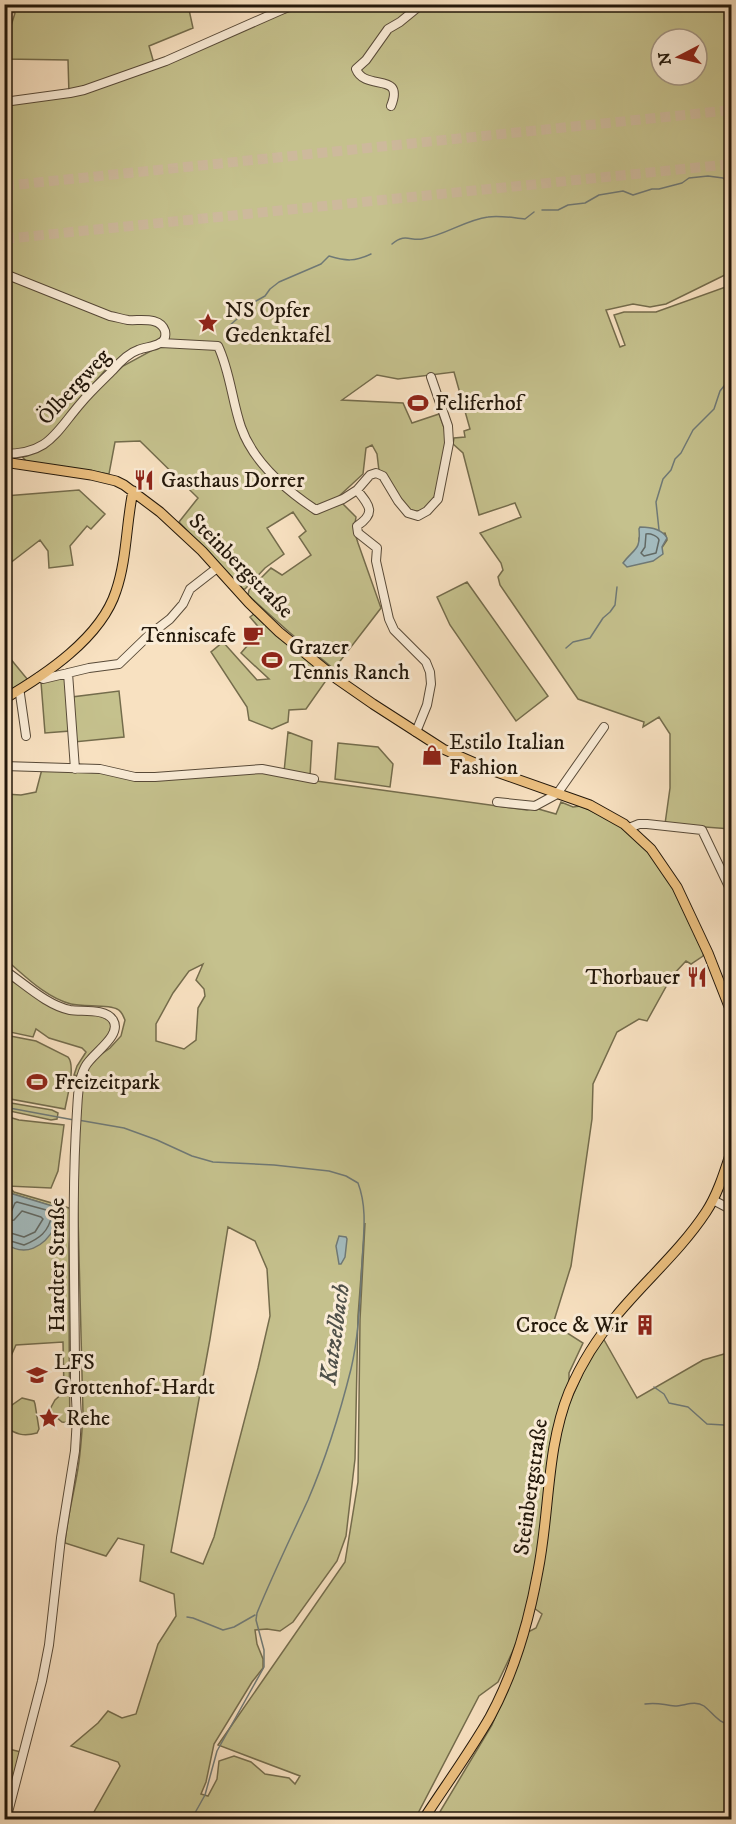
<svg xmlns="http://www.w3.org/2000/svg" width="736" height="1824" viewBox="0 0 736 1824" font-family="'IM FELL DW Pica',serif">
	<rect width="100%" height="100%" fill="#f8e1c1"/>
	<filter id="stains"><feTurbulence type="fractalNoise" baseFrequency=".00333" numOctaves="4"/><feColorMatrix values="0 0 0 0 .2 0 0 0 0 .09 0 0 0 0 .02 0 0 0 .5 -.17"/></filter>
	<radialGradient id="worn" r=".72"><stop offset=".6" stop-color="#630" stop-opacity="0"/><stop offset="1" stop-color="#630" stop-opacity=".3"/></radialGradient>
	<path fill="#c5c18d" stroke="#746c4c" stroke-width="1.5" fill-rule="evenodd" d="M5,5h183l5,23 -44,18 6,21 113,-49 43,-13h420v267l-65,32 -16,3 -17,-3 -27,6 14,37 5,-2 -11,-30 10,-3h32l75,-27v544l-66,-5 5,-36v-54l-11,-17 -16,10 1,-5 -66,-23 -78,-114 -2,-8 5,-7 -2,-7 -21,-30 41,-16 -6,-14 -36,12 -16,-62 -10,-9 1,-6 11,-1 -1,-6 6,-2 -16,-57 -56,7 -21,-4 -35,25 61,3 9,20 27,-9 7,19v6c-3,19 -5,39 -11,56 -6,20 -23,21 -35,6 -7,-11 -9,-24 -21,-30l-2,-17 -5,-9 -6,3 -3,26 -26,24 19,19 -2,13 4,13 23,65 -47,61 -45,-37 -41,-37 1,-5 22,-22 11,7 29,-20 -12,-18 7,-6 -13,-19 -26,16 17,26 -19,14 -20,21h-2l-64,-67 19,-24 -58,-57 -25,1 -6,32 -83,-13 -9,-10h-12v-347l64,-9 -1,-35 -63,-1v-14l10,-32 -10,-3zM661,39h36v36h-36zM137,346l14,5 -28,15 -27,24 -24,18 36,-41zM665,533l2,7c-10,16 -17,22 -35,25l7,-19v-8z
		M79,490l26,24 -14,15 -4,-3 -17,20 3,19 -24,3 -1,-17 -8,-11 -35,27v-71z
		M467,582l81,114 -32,25 -66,-96 -13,-28z
		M254,614l73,60 -2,8 -19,27 -17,1 -1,12 -16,7 -23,-9 -2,-13 -36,-55 12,-10 34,38 12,-1 -28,-26 20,-23 -11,-13z
		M9,657l19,23 -23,14v-34z
		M66,677l4,54 -25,2 -4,-51z
		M119,691l5,46 -50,5 -2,-45z
		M288,732l24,9 -2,35 -26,-4z
		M338,743l40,4 15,17 -3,23 -55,-8z
		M42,769l62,2 25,6 132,-6 48,9 218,30 8,-2 21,6 5,-12 12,5 8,-1 34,16 30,25 26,38 33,67 -1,4 -12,8 -5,-3 -14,15 -25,45 -8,-2 -22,13 -24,52 -1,35 -21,147 -18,58 30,19 -14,30v11l-10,26 -9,34 -9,84 -12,74 -9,34 -22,46 -19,14 -64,123h-325l30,-53 -2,-4 -47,-16 27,-23 10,-12 14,7 14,-4 22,-70 18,-28 -2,-22 -34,-13 4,-36 -26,-7 -12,18 -41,-13c2,-24 8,-46 12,-69 4,-21 5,-41 6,-61l-6,-237 4,-76 3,-22 4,-10 8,-10 14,-10 11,-12 4,-16c-2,-4 -3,-9 -8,-11 -8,-5 -34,-2 -46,-5 -25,-6 -47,-29 -66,-45v-165l16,1 15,-3zM203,964l-7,16 8,9 1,7 -7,12 -2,32 -12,9 -28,-8v-17l17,-31 16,-22zM365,1223l-5,97 -2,162 -13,80 -127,183 82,31 -5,8 -6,-6 -24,-4 -14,-12 -17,-6 -15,5 -2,18 -9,17 -7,-2 5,-12 8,-38 38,-62 11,-14v-9l-6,-15 -2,-14 12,-1 13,2 13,-9 44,-61 9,-25 9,-77 3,-143zM228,1227l27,14 12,28 3,47 -12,52 -44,169 -11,27 -32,-12 39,-213z
		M5,974l41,27 54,14 11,7c2,15 -16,25 -24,36 -4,5 -7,12 -9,18l-4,-1 3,-9 9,-14 -4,-4 -33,-10 -13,-9 -3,8 -28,-6z
		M5,1035l31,6 32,16c8,9 -1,40 -3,52l-60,-11z
		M5,1102l47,8 6,3 -1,6 -6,1 -46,-10z
		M5,1116l14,4 45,5 -6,46 -7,17 -43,-2 6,6 55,16c4,7 0,31 0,40 0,59 0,117 1,175l-8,-1 -13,-11 6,-11 9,-8 -1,-50 -47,3 -11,24v-126l6,5 47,-40 -45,-14 -8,-4z
		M603,1338l34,60 66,-38 28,-8v467l-296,1 57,-95 27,-65 9,-28 8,-4 6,-14 -8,-6 23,-163 12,-41 17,-38z
		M22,1398l12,3 1,3 4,25 -2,4c-14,4 -21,1 -32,-6v-17z
		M5,1748l16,4 -16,64z"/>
	<path fill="#a3bbbe" stroke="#6f7976" stroke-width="1.5" d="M640,527c10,0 22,2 27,11l-5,9 1,7 -10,7 -26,6 -4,-4c11,-15 18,-12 16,-34z
		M5,1190l8,4 46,14c-1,6 -1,13 -4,19 -11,20 -30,31 -50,16v-27l4,-19 -4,-2z
		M339,1236l7,1 1,2 -2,18 -4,7h-2l-3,-18z"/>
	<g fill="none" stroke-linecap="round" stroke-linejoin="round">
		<path stroke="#626964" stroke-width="1.5" d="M646,534c4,-1 12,2 13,6l-3,13 -12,3 -3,-3 4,-6z
			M4,1214l7,-2 4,-9 2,-1 33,9 2,3c-3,18 -13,25 -28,31l-20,-6
			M4,1222l10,-2 8,-9 19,6 2,2 -8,13 -11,5 -20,-6"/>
		<path stroke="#6f7976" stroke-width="1.5" d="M542,210h16l10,-5 17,-2 14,-8 24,-4 10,4 19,-6h7l23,-6 7,-5 19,-2 15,2 9,8
			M392,244c13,-11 18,-3 30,-5 24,-4 43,-19 66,-22 12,-2 25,1 37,2l9,-7
			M229,326l8,-7 5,-10 23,-13 5,-7 9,-7 42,-18 8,-8c17,5 25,6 42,-2
			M659,530l-3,-28 7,-23 8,-9 4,-11 6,-6 12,-23 21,-21 6,-18 12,-15
			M566,648l7,-6 17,-4 13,-20 7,-6 5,-7 2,-18
			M4,1107l70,13
			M78,1120l46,8 33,12 35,16 21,6 61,3 55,6 17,5 12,7c10,26 5,54 4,81 -2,35 -3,71 -11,105 -11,44 -25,89 -43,131 -17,37 -35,74 -51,113l-1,7 8,30v17l-47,84 -12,44 -14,25
			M654,1387l10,7 5,9 19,4 19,17 17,1 8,3
			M187,1617l6,1 30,12 11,-3 21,-12
			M645,1704c13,-2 18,1 30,2 9,0 20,-6 29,0 9,7 15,18 28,19"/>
		<path stroke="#cdb99c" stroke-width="10" stroke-dasharray="10 5" stroke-linecap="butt" d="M4,186l728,-76
			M4,239l728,-75"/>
		<g stroke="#584a38" stroke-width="10">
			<path id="minor" d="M4,102l66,-9 14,-3 82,-29 129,-57
				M391,106c14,-35 -26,-14 -35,-37l10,-9 22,-31 12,-7 22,-18
				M4,272l6,4 100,40c6,1 12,3 18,4 12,1 32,-4 37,11 1,5 0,10 -5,12 -6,4 -15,4 -22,7 -9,3 -19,13 -25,20 -11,11 -22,21 -32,33 -26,30 -32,51 -77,51
				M161,343l57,3c12,25 14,55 23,81 12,35 45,63 75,83l27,-11 14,-9 13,-15 6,-2 7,3 15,25 10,12 10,3 9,-5 11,-12 11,-56 -1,-17 -17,-49
				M357,490c12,15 20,23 0,36l1,7 19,15 -1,13 13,58 5,11 32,32 4,10 1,12 -4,21 -11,27
				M68,673l7,96
				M39,677l4,2 46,-11 30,-4 29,-28 22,-17 13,-15 7,-15 27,-21
				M18,691l2,3 6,42
				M4,766l96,3 35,8h20l107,-8 52,10
				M497,802l38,4 22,-12 47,-67
				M629,828l10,-4h8l55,6 30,63
				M4,970c20,13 42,35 66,40 12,2 35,-2 43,10 10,16 -22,34 -28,47 -7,14 -7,29 -8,44 -6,89 -2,179 -2,268l2,39 -2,33 -14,87 -12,107 -7,36 -36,139
				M713,1200l19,10"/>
		</g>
		<g stroke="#22170a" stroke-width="11">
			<path id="major" d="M4,462l87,13 25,6 8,4 36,27 42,39 47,52 30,29 58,47 36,25 70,45 48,21 99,35 34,19 27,25 26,38 31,66 24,61
				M4,699c41,-24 97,-61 112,-108 11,-32 10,-67 17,-100
				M423,1820c22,-34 47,-68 67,-103 25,-46 39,-96 48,-146 12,-60 8,-122 31,-179 12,-28 28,-54 48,-77 29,-35 64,-65 89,-103 12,-18 19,-42 26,-63"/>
		</g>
		<use href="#minor" stroke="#faecd7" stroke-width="8"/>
		<use href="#major" stroke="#ecc080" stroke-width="9"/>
	</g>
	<defs>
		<g id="sight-bare" transform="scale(1.62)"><path d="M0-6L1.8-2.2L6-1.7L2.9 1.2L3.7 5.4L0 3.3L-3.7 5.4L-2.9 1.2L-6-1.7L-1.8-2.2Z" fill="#8f2418" stroke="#faecd7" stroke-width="2.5" paint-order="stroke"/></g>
		<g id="stadium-bare" transform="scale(1.62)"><path d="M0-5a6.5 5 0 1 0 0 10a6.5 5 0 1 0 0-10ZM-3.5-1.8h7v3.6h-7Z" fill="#8f2418" stroke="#faecd7" stroke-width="2.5" paint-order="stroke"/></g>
		<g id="restaurant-bare" transform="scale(1.62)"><path d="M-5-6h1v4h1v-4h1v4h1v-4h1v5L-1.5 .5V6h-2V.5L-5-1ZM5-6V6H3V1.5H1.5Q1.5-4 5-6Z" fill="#8f2418" stroke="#faecd7" stroke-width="2.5" paint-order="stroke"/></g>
		<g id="cafe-bare" transform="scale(1.62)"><path d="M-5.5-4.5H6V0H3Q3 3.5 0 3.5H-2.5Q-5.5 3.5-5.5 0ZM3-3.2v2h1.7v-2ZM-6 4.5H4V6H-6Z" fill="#8f2418" stroke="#faecd7" stroke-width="2.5" paint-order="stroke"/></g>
		<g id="shop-bare" transform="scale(1.62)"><path d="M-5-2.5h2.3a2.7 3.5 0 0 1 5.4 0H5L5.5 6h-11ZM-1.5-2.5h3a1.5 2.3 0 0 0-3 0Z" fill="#8f2418" stroke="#faecd7" stroke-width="2.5" paint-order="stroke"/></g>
		<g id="building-bare" transform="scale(1.62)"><path d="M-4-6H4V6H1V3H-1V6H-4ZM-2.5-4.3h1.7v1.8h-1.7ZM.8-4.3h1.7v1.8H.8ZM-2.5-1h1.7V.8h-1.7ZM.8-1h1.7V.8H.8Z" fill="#8f2418" stroke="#faecd7" stroke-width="2.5" paint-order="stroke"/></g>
		<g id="school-bare" transform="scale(1.62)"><path d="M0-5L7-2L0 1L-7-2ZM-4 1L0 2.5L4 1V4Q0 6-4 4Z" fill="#8f2418" stroke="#faecd7" stroke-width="2.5" paint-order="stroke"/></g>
	</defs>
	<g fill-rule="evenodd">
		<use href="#sight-bare" x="208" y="323"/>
		<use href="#stadium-bare" x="418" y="403"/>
		<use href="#restaurant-bare" x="144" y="480"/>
		<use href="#cafe-bare" x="253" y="635"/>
		<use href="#stadium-bare" x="272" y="660"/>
		<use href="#shop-bare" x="432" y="755"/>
		<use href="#restaurant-bare" x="697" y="977"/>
		<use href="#stadium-bare" x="37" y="1082"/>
		<use href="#building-bare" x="645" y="1325"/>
		<use href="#school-bare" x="37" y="1375"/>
		<use href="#sight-bare" x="49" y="1418"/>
	</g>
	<g text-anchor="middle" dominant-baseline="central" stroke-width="6" stroke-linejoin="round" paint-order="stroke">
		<g font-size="22" fill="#22170a" stroke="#faecd7" text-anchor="start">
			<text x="225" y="310">NS Opfer<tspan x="225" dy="25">Gedenktafel</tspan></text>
			<text x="435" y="403">Feliferhof</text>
			<text x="161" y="480">Gasthaus Dorrer</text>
			<text x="236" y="635" text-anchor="end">Tenniscafe</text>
			<text x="289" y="647">Grazer<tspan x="289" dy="25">Tennis Ranch</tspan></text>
			<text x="449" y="742">Estilo Italian<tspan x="449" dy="25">Fashion</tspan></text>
			<text x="680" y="977" text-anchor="end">Thorbauer</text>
			<text x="54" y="1082">Freizeitpark</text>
			<text x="628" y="1325" text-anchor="end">Croce &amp; Wir</text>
			<text x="54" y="1362">LFS<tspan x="54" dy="25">Grottenhof-Hardt</tspan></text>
			<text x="66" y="1418">Rehe</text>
		</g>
		<g font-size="22" fill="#22170a" stroke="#faecd7">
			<text transform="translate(74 387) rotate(-47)">Ölbergweg</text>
			<text transform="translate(241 566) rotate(45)">Steinbergstraße</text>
			<text transform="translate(57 1265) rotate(-90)">Hardter Straße</text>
			<text transform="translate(531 1487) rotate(-82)">Steinbergstraße</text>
		</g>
		<g font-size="24" font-style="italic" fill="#4f5049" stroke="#faecd7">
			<text transform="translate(335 1334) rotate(-82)">Katzelbach</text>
		</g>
	</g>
	<rect width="736" height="1824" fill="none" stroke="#f8e1c1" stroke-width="24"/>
	<rect x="6" y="6" width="724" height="1812" fill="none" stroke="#22170a" stroke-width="3"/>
	<rect x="12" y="12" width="712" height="1800" fill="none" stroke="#22170a" stroke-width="1.5"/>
	<g transform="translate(679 57) rotate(263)"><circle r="28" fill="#faecd7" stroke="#a49785" stroke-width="1.5"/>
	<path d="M0-4.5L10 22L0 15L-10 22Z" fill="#8f2418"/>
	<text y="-9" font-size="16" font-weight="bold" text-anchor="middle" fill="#22170a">N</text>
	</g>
	<rect width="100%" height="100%" filter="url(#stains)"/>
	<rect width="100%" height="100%" fill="url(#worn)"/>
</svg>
